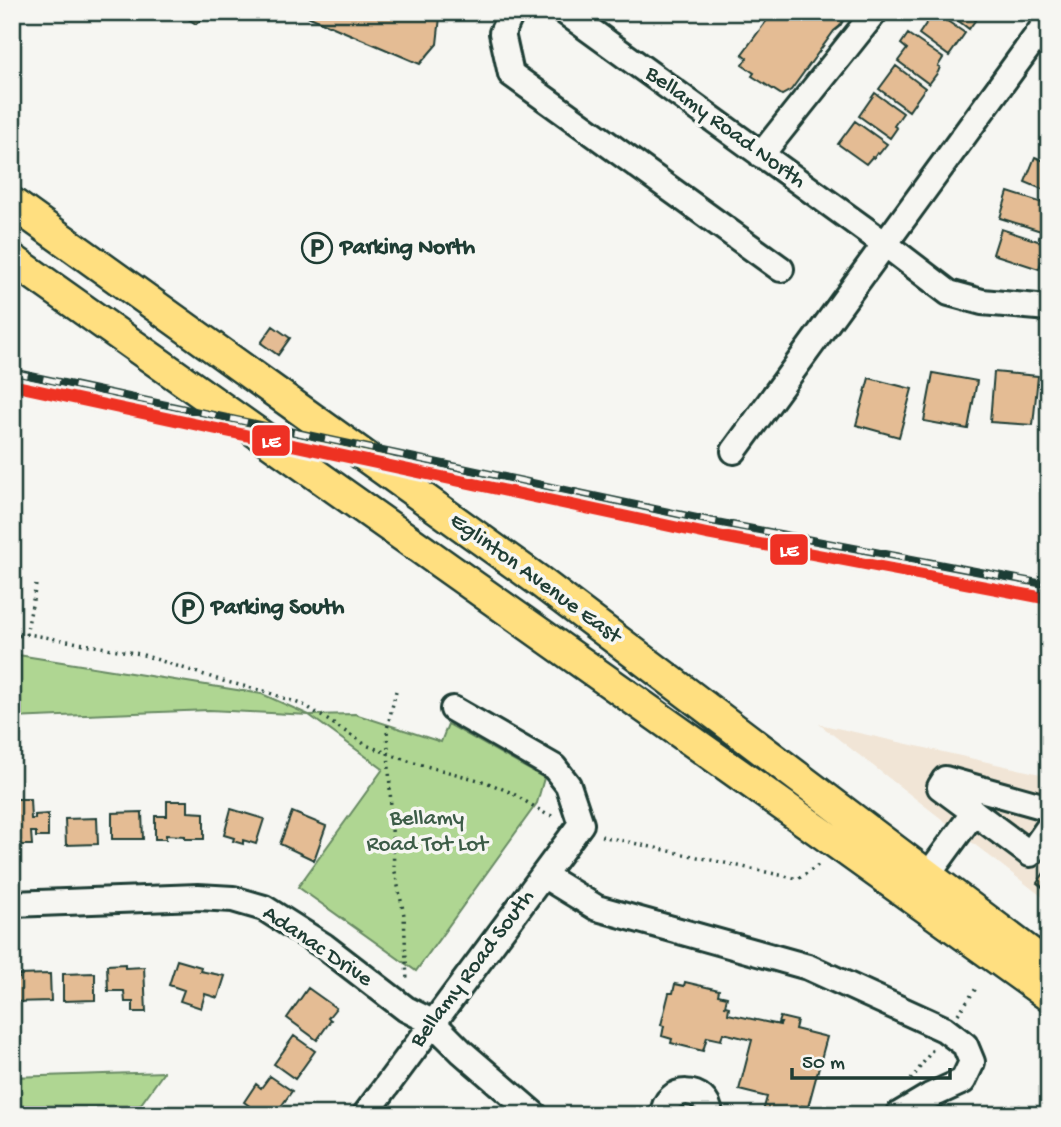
<svg xmlns="http://www.w3.org/2000/svg" width="1061" height="1127" viewBox="0 0 1061 1127" font-family="'Gochi Hand',sans-serif">
	<rect width="100%" height="100%" fill="#f6f6f2"/>
	<filter id="ink" filterUnits="userSpaceOnUse"><feTurbulence type="fractalNoise" baseFrequency=".0143" numOctaves="2"/><feDisplacementMap in="SourceGraphic" scale="14" xChannelSelector="R" yChannelSelector="G"/><feConvolveMatrix kernelMatrix="1 2 1 2 8 2 1 2 1" color-interpolation-filters="sRGB"/></filter>
	<g filter="url(#ink)">
		<path fill="#f1e5d6" d="M819,724l230,52v126z"/>
		<path fill="#afd692" stroke="#678a63" stroke-width="2" d="M12,654l250,40 47,21 46,-1 86,28 7,-18 96,54 -7,25 -121,168 -118,-84 85,-118 -74,-54 -100,-5 -197,8z
			M164,1072l-31,43h-121v-38z"/>
		<path fill="#e4bc94" stroke="#1f3d34" stroke-width="2" d="M178,12h32l-14,12z
			M298,12h130l12,5 -3,27 -17,20z
			M773,12h75l-8,14 -6,5 -43,59 -9,5 -30,-19 2,-3 -12,-8 5,-7 -5,-4z
			M934,12l31,21 -16,23 -30,-22z
			M947,12h30l2,3 -10,14z
			M908,34l35,24 -5,8 2,1 -2,5 -9,12 -31,-23 9,-12 -6,-5z
			M896,66l29,22 -16,23 -30,-22z
			M875,93l28,20 -9,13 3,2 -7,10 -31,-22z
			M855,121l32,23 -8,10 -2,-1 -3,5 -2,-1 -6,7 -28,-20z
			M1035,157l14,6v29l-24,-10z
			M1008,192l41,13v16l-4,11 4,1v8l-10,-3 2,-7 -41,-13z
			M1001,229l46,15 -8,25 -46,-15z
			M273,326l17,12 -12,17 -17,-12z
			M994,372l44,4 -5,49 -43,-3z
			M933,373l44,8 -9,48 -44,-8z
			M869,378l43,11 -13,48 -43,-12z
			M12,799h18l1,20h4v-4l13,-1v23h-12v-5h-5l1,13h-20z
			M167,801h21v11l16,1v26h-19v-3l-19,-1v4h-11v-23h12z
			M231,809l33,10 -8,25 -13,-4v4l-10,-3 1,-3 -10,-3z
			M142,812l1,27h-31v-26z
			M292,812l34,14 -12,34 -34,-16z
			M97,818l1,26 -32,1 -1,-26z
			M1049,866v26l-12,-9z
			M177,960l24,7 -1,4 25,5 -7,22 -13,-4 -4,14 -21,-7 4,-11 -15,-5z
			M125,964v4l19,-1 2,45h-13v-10h-8l-1,-11h-16l-1,-26z
			M95,973v27l-32,1v-27z
			M50,974l1,27 -39,1v-24h7l-1,-3z
			M685,982l34,8 -1,5 9,2 -2,9 4,1 -1,7 52,11 1,-2h-3l2,-6 17,4 -2,8 32,8 -19,70 -6,-1 -2,9h-38l5,-18 -28,-7 13,-50 -29,-7 -2,7 -14,-3 -4,14 -32,-8 1,-4 -10,-3 2,-10 -3,-1 8,-32h4l2,-9 9,2z
			M308,988l28,20 -8,10 3,2 -14,20 -30,-22z
			M294,1036l21,15 -20,28 -21,-15z
			M270,1076l22,15 -17,24h-13l-18,-13 12,-18 5,4z"/>
		<g fill="none" stroke-linecap="round" stroke-linejoin="round">
			<g stroke="#1f3d34" stroke-width="30">
				<path id="minor" d="M512,12l-10,21 9,41 270,195
					M565,12l320,232 64,49 33,9 67,6
					M761,155l114,-143
					M734,451l315,-432
					M1049,808l-104,-29 -5,8 90,67 19,-27
					M543,875l54,33 211,59 136,62 21,16 7,17 -9,19 -33,15 -32,19
					M928,875l46,-63
					M12,904l186,-7 35,2 31,9 60,38 82,63 26,13 30,30 73,63
					M365,1115l216,-291 -13,-39 -14,-18 -101,-58
					M663,1115c2,-31 45,-30 47,0"/>
			</g>
			<g stroke="#1f3d34" stroke-width="35">
				<path id="major" d="M12,203l527,378 510,386
					M12,259l831,589 206,148"/>
			</g>
			<path stroke="#1f3d34" stroke-width="3.5" stroke-dasharray="2 5" stroke-linecap="butt" d="M12,410l4,2 -1,8h-3
				M26,635l10,-50
				M12,637l16,-3 112,20 83,27 41,10 42,15 60,39 45,17 75,20 26,11 34,21 10,3
				M396,691l-9,38 7,138 10,48 3,67
				M601,836l197,43 23,-16
				M958,1014l19,-27
				M911,1080l22,-31
				M1009,1115l7,-9 15,1 10,8"/>
			<use href="#minor" stroke="#f6f6f2" stroke-width="24"/>
			<use href="#major" stroke="#ffdf80" stroke-width="30"/>
			<g stroke="#1f3d34" stroke-width="8">
				<path id="rail" d="M12,372l699,149 338,64"/>
			</g>
			<use href="#rail" stroke="#f6f6f2" stroke-width="5" stroke-dasharray="16" stroke-linecap="butt"/>
			<g stroke="#f6f6f2" stroke-width="18">
				<path id="rail-1" d="M12,385l695,149 342,65"/>
			</g>
			<use href="#rail-1" stroke="#ee3124" stroke-width="12"/>
		</g>
	</g>
	<defs>
		<g id="parking-ring" transform="scale(1.575)"><circle r="9.5" fill="#f6f6f2" stroke="#1f3d34" stroke-width="1.5"/><path d="M-3.5-5.5H1a3.5 3.5 0 0 1 0 7H-1V5.5H-3.5ZM-1-3.4V-.6H.8a1.4 1.4 0 0 0 0-2.8Z" fill="#1f3d34"/></g>
	</defs>
	<g fill-rule="evenodd">
		<use href="#parking-ring" x="317" y="248"/>
		<use href="#parking-ring" x="188" y="608"/>
	</g>
	<g text-anchor="middle" dominant-baseline="central" stroke-width="7" stroke-linejoin="round" paint-order="stroke">
		<g font-size="23" fill="#1f3d34" stroke="#f6f6f2">
			<text transform="translate(725 128) rotate(36)">Bellamy Road North</text>
			<text transform="translate(535 579) rotate(36)">Eglinton Avenue East</text>
			<text transform="translate(317 947) rotate(34)">Adanac Drive</text>
			<text transform="translate(473 969) rotate(-53)">Bellamy Road South</text>
		</g>
		<g font-size="23" font-weight="bold" fill="#1f3d34" stroke="#f6f6f2" text-anchor="start">
			<text x="340" y="248">Parking North</text>
			<text x="211" y="608">Parking South</text>
		</g>
		<g font-size="23" fill="#3c5c47" stroke="#f6f6f2">
			<text x="427" y="819">Bellamy<tspan x="427" dy="26">Road Tot Lot</tspan></text>
		</g>
	</g>
	<g stroke="#f6f6f2" stroke-width="2.5">
		<rect x="251" y="424" width="40" height="33" rx="7" fill="#ee3124"/>
		<rect x="769" y="533" width="40" height="33" rx="7" fill="#ee3124"/>
	</g>
	<g font-size="19" text-anchor="middle" font-weight="bold" fill="#fff">
		<text x="271" y="447">LE</text>
		<text x="789" y="556">LE</text>
	</g>
	<rect width="1061" height="1127" fill="none" stroke="#f6f6f2" stroke-width="42"/>
	<rect x="21" y="21" width="1019" height="1085" fill="none" stroke="#1f3d34" stroke-width="2.5" filter="url(#ink)"/>
	<path d="M792 1068v10h158v-10" fill="none" stroke="#1f3d34" stroke-width="3.5"/>
	<text x="802" y="1068" font-size="21" fill="#1f3d34" stroke="#f6f6f2" stroke-width="5" paint-order="stroke">50 m</text>
</svg>
